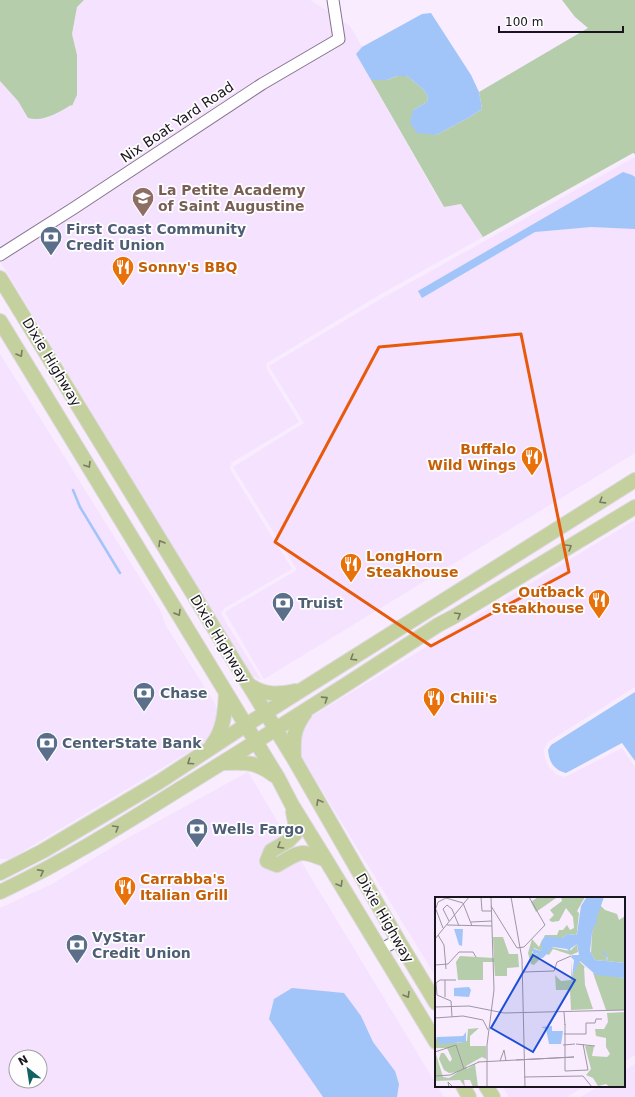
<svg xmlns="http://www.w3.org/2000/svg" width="635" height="1097" viewBox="0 0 635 1097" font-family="'DejaVu Sans',sans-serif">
	<rect width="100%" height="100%" fill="#f8ecfe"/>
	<path fill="#f4e2fe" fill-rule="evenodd" d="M84,0h226l21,13 3,23 -74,44 -188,124 -72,45v-168l18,20 10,17h18l25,-13 1,1 5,-11v-40l-5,-21 5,-27z
		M340,20l10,6 12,21 -6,7 87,153 18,-3 22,33 -104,58 -112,68 -1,5 33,54 -68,41 -1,6 62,100 -69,40 -2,5 40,66 -10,-5 -251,-414 77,-49 188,-124 76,-45z
		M635,157v296l-371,226 -39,-67 72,-42 -64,-103 71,-44 -35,-57 112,-67z
		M0,354l160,256 6,16 48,76 4,10v13l-11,16 -197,118h-10z
		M635,520v167l-87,55 -4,8 1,8 4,9 8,8 8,2 57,-29 13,19v288l-11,7v-164h-188v79l-138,-226 8,-31z
		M248,772l38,64 -23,23 36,-1 145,239h-444v-189l52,-24 72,-44zM16,1057h24v24h-24z
		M635,1064v33h-54l18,-11h25v-15z
		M502,1086h83l-18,11h-58z"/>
	<path fill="#b5cdab" d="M0,0h84l-7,7 -5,27 5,21v40l-5,11 -1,-1c-13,8 -28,17 -43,13l-10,-17 -18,-20z
		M562,0h73v154l-2,-1 -150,84 -22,-33 -17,3 -73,-127h16l10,-4h10l17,14 4,7 -1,5 -14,8 23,25 34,-18 12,-8 -3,-17 109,-64 -13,-11z"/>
	<path fill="#a1c5f9" d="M431,13l40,62 8,17 3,17 -12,8 -34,18 -19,-2 -7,-10 3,-13 14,-8 1,-5 -4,-7 -17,-14h-10l-10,4h-16l-15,-26 6,-7 60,-33z
		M623,172l9,3 3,2v52l-44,-2 -56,5 -113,66 -4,-7z
		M635,692v69l-13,-18 -56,30c-12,-3 -17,-11 -18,-23l3,-5z
		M292,988l52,5 17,23 12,26 22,29 4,13 -2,13h-74l-54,-78 5,-20z"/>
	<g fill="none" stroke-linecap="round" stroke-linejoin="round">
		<path stroke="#a1c5f9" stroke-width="2.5" d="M73,490l7,17 40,66"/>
		<g stroke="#85748e" stroke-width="13">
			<path id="minor" d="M0,255l74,-47 188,-124 77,-45 -6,-39
				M380,950l18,-10"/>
		</g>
		<g stroke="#dad9db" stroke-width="16">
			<path id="major" d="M0,278l294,481 104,181 38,63
				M0,321l278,457 14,27 34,55 110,182
				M248,684c15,11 29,11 47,7
				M212,745c12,-15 13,-33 14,-52
				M294,759c-1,-19 -1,-30 11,-46
				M225,763c21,-1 32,-1 50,13
				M293,812l3,15 -1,7 -7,7 -17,10 -4,10 10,4c24,-14 23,-16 49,-5
				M0,873l43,-22 116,-69 87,-57 389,-245
				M0,892c64,-30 124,-68 183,-105 86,-53 171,-107 255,-162l17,-9 180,-109
				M463,1086l6,11
				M486,1086l7,11"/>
		</g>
		<use href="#minor" stroke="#fff" stroke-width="11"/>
		<use href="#major" stroke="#c4d09d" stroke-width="14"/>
	</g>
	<defs><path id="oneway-chevron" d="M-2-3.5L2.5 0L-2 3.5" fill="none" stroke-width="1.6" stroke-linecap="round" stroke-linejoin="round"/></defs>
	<g stroke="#787b64">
		<use href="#oneway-chevron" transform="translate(20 354) rotate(59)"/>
		<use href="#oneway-chevron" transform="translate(88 465) rotate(58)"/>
		<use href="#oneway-chevron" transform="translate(602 501) rotate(148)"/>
		<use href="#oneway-chevron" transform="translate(161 543) rotate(-121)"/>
		<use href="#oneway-chevron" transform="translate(569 547) rotate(-31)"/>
		<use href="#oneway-chevron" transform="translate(178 613) rotate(59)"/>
		<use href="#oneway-chevron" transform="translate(458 615) rotate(-30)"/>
		<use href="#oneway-chevron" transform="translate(353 658) rotate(148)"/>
		<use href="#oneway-chevron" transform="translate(325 699) rotate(-33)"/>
		<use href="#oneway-chevron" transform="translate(190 762) rotate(146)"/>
		<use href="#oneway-chevron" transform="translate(319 802) rotate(-120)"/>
		<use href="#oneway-chevron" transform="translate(116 828) rotate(-31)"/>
		<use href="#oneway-chevron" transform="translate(280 846) rotate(149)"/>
		<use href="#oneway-chevron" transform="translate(41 872) rotate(-28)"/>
		<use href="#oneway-chevron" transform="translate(340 884) rotate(59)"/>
		<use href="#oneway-chevron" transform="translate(407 995) rotate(59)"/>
	</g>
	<path fill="none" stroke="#e8590c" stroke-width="3" stroke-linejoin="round" d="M521,334l48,238 -138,74 -156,-104 104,-195z"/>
	<defs>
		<g id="school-pin" transform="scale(1.15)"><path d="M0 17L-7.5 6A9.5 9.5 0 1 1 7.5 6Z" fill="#8d6e63" stroke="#fefefe"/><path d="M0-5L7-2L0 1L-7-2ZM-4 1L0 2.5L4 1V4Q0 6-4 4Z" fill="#fff"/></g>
		<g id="bank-pin" transform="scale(1.15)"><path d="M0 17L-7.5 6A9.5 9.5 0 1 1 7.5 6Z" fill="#5c6f8a" stroke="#fefefe"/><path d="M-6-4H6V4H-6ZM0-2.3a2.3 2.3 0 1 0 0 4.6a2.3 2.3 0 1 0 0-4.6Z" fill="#fff"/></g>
		<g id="restaurant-pin" transform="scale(1.15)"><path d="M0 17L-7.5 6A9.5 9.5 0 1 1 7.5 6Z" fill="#e8710a" stroke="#fefefe"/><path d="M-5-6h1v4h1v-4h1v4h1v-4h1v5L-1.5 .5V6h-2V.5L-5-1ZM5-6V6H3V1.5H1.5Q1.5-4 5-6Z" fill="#fff"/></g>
	</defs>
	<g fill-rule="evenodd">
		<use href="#school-pin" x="143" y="198"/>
		<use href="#bank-pin" x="51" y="237"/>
		<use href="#restaurant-pin" x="123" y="267"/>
		<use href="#restaurant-pin" x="532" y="457"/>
		<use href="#restaurant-pin" x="351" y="564"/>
		<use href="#restaurant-pin" x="599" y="600"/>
		<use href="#bank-pin" x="283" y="603"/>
		<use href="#bank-pin" x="144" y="693"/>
		<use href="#restaurant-pin" x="434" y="698"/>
		<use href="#bank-pin" x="47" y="743"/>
		<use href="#bank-pin" x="197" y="829"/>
		<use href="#restaurant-pin" x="125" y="887"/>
		<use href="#bank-pin" x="77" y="945"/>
	</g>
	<g text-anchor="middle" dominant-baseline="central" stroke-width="3.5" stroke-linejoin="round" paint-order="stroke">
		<g font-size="14" fill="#1a141e" stroke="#fefefe">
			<text transform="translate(177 122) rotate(-34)">Nix Boat Yard Road</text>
			<text transform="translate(52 362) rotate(59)">Dixie Highway</text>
			<text transform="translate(220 639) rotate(59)">Dixie Highway</text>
			<text transform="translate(385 918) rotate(60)">Dixie Highway</text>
		</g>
		<g font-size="14" font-weight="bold" fill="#785e54" stroke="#fefefe" text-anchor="start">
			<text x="158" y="190">La Petite Academy<tspan x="158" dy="16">of Saint Augustine</tspan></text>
		</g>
		<g font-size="14" font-weight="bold" fill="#4e5e75" stroke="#fefefe" text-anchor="start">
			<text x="66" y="229">First Coast Community<tspan x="66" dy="16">Credit Union</tspan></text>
			<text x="298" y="603">Truist</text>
			<text x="160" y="693">Chase</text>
			<text x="62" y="743">CenterState Bank</text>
			<text x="212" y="829">Wells Fargo</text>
			<text x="92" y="937">VyStar<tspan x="92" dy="16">Credit Union</tspan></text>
		</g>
		<g font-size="14" font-weight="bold" fill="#c56008" stroke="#fefefe" text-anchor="start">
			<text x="138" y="267">Sonny's BBQ</text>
			<text x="516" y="449" text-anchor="end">Buffalo<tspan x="516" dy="16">Wild Wings</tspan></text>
			<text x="366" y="556">LongHorn<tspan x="366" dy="16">Steakhouse</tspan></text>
			<text x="584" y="592" text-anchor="end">Outback<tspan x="584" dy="16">Steakhouse</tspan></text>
			<text x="450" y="698">Chili's</text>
			<text x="140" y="879">Carrabba's<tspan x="140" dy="16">Italian Grill</tspan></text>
		</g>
	</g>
	<g transform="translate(435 897)">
		<rect width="190" height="190" fill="#f8ecfe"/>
		<path d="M103,0h17l1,1 -20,14 -5,-10zM126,0h24l-8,14 2,2 -3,27 1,-5 -10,-1 -5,4 -19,1 2,-4h12l2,-5h4l4,-5 3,5 4,-2 -1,-11 -7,-9 -7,13 -7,1 -3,-2 5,-5 -4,-5 12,-9zM165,8l5,5 12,4 2,6 6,-4v47l-19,-2 2,-3 -4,-8 3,7 -2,4 -10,-1 -4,-7 1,-20zM58,40h10l6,17h9l1,13 -12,1v8h-12l-1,-14h-11v18h-25l-2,-18 4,-6 34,2zM97,42l7,8 3,-7 1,2 -2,9 -7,-3 -2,4 2,3 4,-2 1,4h3l-8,8 -3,-1 -3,-11zM142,47l1,8 -7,3 -18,-6 -4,6 -3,-1 4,-7 20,4zM137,63v17l7,-16 7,7 -2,-1 1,18 8,24 -22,1 -1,-20h-14l-1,-15 6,6 10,-1zM158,76l32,5v32h-19zM190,115v75h-15l-4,-3 -8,2 -5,-8 -7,-3 5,-6 -6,-23h9l-2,10 15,1 3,-3 -4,-7v-9l-10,-2 -1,-7h9l4,-7 -1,-9zM44,131l-9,8v10h16v13l-4,-2 -16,9 1,3 8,-5 3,23h-5l-3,-7h-6l1,7 -5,-7 -25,1v-30l8,26 6,1 9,-6 -9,1 -5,-3 -5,-11 2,-6h3l6,9 2,-3 -5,-11h-12v-16l2,8 21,3 9,-2 1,-12z" fill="#b5cdab"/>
		<path d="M169,0l-8,23 2,3 -3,1 -3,9 -2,18 5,9 10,1 2,-4 -4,-4 1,-3 4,7 -2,4 19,2v15l-29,-3 -16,-14 -8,16 2,-17 -3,-3 1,-2h7l-2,-11 -7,5 1,4 -4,-4 -14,-2 -10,11 -5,-1 -1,-4 -3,2 -3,-7 10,3 1,-11 4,-4 16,2 5,-4 10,1 -1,5 5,-34 5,-8zM19,32h9l-1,17 -3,-1zM34,90l2,3 -2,7 -15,-1v-8zM117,129v5h11l-2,13h-12l-3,-15 -5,-2zM31,135v10l-26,2 -3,-4v-3l26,-1z" fill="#a1c5f9"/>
		<path fill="none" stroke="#9f96a4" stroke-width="1" d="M46,0l1,14h9M76,0l11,62 3,128M56,9l26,42 7,-1 21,-22 -16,-28M0,10l8,21M1,11l2,-6 8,-4 17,5 9,23M14,24l-6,-12 4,-4 5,4 7,17M36,25l21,-1M12,28l45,1M3,38l6,10 2,24M0,42l34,-42M0,68l13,-1 11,-12h14l3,5M88,75l31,-1 3,-9 14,-6M10,83v17M0,110l34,-1 35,7 121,-3M129,115l1,13M17,120l-1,-16 -14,-6 -1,-12 4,-3h16M0,121l28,-2 20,4 5,10M130,127v47l23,-1 -5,-26M129,137h22v-11h9l1,-4h6M141,147l19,2M128,148l12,-1M0,155l21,-7 8,24M65,164l4,-11 2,11M43,165l96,-5 -58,3M0,179l15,-1 29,-13M89,180l59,-1 9,11M14,190l-1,-5 5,5M52,190v-42l7,-55 -3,-93"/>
		<path fill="#1d4ed8" fill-opacity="0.15" stroke="#1d4ed8" stroke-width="2" d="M98,58l42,25 -42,72 -42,-24z"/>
		<rect width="190" height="190" fill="none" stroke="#1a141e" stroke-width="2"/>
	</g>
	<g transform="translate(28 1069) rotate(330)"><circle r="19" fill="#fefefe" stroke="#a3a0a4"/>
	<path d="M0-3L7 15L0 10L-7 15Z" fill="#116261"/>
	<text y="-6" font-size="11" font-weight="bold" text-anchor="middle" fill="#1a141e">N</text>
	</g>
	<path d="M499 26v6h124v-6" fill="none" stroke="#1a141e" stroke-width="2"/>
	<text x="505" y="26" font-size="12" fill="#1a141e" stroke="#fefefe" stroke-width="3" paint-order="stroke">100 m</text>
</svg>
